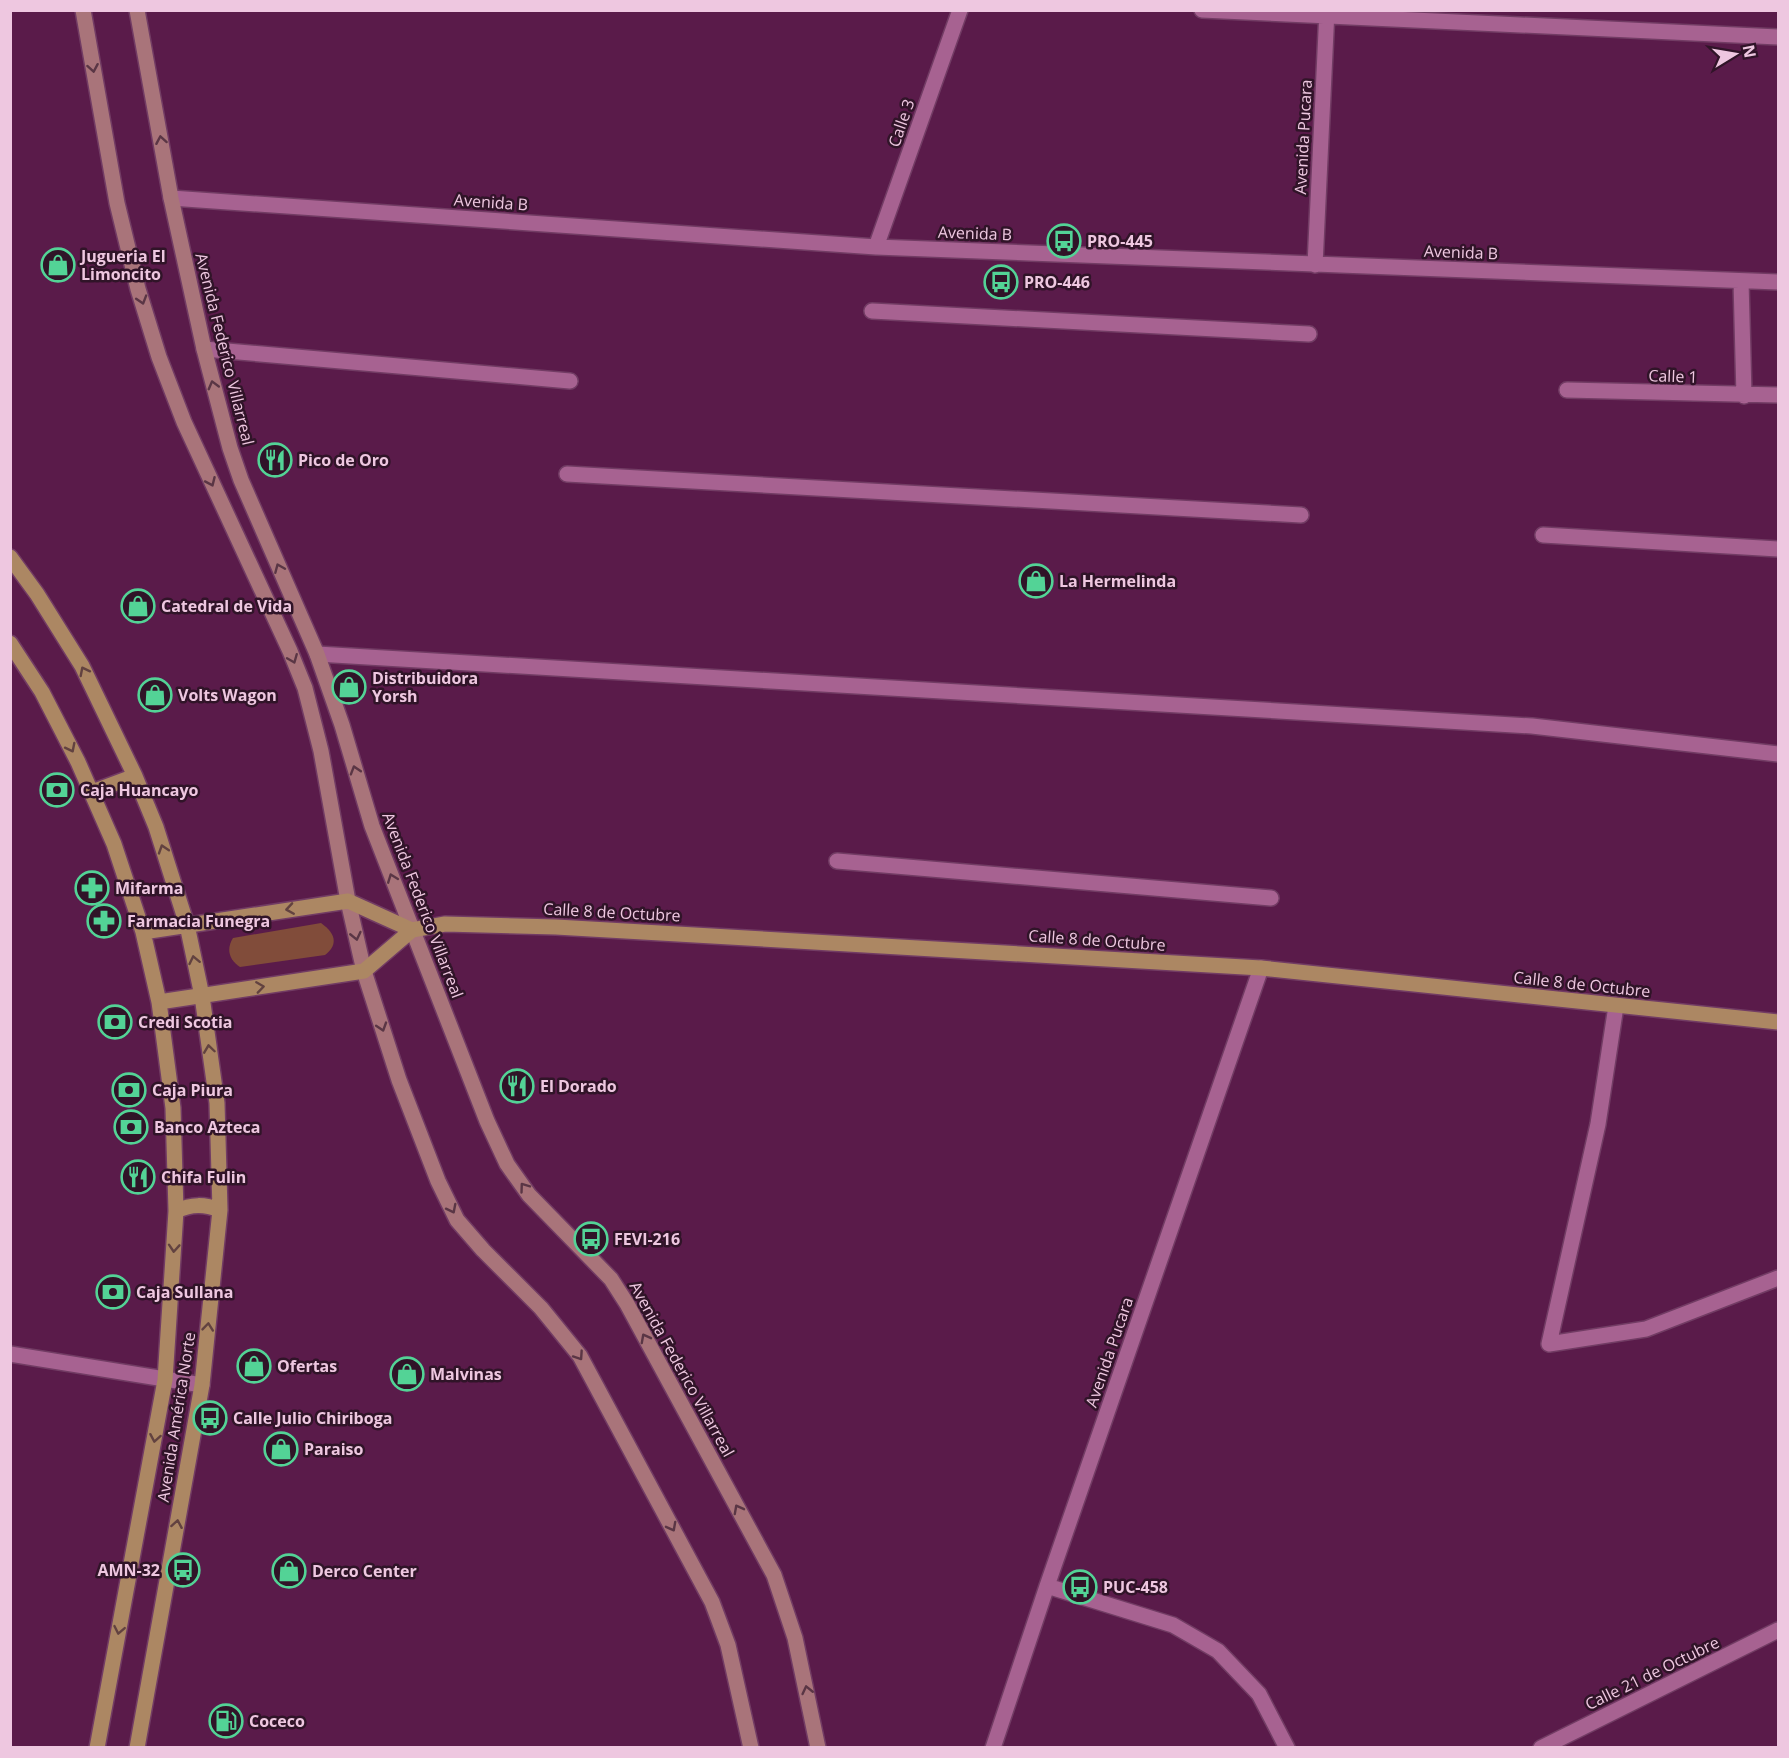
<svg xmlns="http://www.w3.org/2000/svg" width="1789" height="1758" viewBox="0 0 1789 1758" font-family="'Open Sans',sans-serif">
	<rect width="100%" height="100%" fill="#5a1b4a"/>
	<path fill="#814c3a" d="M321,923c14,10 18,21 4,32l-85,12c-11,-7 -14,-18 -7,-29z"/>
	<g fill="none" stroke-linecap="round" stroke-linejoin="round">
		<g stroke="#723c64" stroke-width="18">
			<path id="minor" d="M1202,10l576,27
				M171,198l705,49 902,35
				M876,247l84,-237
				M1315,265l12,-255
				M1741,281l3,115
				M872,311l437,23
				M204,349l366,32
				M1567,390l211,5
				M567,474l734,41
				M1543,535l235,14
				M317,654l1215,72 246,28
				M837,861l434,37
				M1616,1006l-18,118 -49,220 97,-15 132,-51
				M10,1354l192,31
				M1047,1586l126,39 45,26 41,43 28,54
				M993,1748l54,-162 214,-618
				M1541,1748l237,-118"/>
		</g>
		<g stroke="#723c64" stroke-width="18">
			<path id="secondary" d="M83,10l34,193 21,86 21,68 25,65 106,229 15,37 16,63 27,150 16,70 35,109 39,101 19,39 26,30 58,58 39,48 132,246 16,43 23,103
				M137,10l34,188 33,151 26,99 11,32 76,174 25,71 30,101 115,295 20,43 22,31 82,84 16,25 147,271 21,63 23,110"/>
		</g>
		<g stroke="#723c64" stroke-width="18">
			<path id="primary" d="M10,557l27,37 45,72 53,110 21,51 31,98 15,71 15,107 3,107 -18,175 -65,363
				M10,643l32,49 36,70 36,82 29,88 16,70 14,106 3,103 -11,169 -68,368
				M92,792l43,-16
				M143,932l205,-31 64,29
				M159,1002l205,-31 48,-41 33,-6 111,3 705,41 517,54
				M176,1211c16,-7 28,-7 44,-1"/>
		</g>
		<use href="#minor" stroke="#a76291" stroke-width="15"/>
		<use href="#secondary" stroke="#a9747a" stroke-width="15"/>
		<use href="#primary" stroke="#ac8763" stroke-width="15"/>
	</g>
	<defs><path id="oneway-chevron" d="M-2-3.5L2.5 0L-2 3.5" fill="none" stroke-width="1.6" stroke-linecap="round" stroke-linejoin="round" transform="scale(1.5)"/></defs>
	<g stroke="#5a3645">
		<use href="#oneway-chevron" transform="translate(93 68) rotate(80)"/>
		<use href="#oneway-chevron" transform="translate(161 140) rotate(-100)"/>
		<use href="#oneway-chevron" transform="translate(142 300) rotate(73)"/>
		<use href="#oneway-chevron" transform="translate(213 385) rotate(-105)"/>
		<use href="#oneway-chevron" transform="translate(211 482) rotate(66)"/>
		<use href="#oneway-chevron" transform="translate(279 568) rotate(-113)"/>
		<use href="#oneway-chevron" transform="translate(293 659) rotate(68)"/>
		<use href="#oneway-chevron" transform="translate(355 770) rotate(-107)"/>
		<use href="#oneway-chevron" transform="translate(392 878) rotate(-111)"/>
		<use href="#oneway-chevron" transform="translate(356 936) rotate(77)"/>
		<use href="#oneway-chevron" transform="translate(382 1027) rotate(72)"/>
		<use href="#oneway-chevron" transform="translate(524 1187) rotate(-126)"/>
		<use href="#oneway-chevron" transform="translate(452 1209) rotate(63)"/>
		<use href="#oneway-chevron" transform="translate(645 1338) rotate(-118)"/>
		<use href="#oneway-chevron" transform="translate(579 1356) rotate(56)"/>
		<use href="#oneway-chevron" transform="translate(738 1509) rotate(-118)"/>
		<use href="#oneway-chevron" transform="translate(672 1527) rotate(62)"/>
		<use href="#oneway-chevron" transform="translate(807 1690) rotate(-103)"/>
	</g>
	<g stroke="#624240">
		<use href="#oneway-chevron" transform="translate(84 671) rotate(-117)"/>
		<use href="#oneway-chevron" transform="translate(71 748) rotate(63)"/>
		<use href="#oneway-chevron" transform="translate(163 849) rotate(-108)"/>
		<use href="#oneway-chevron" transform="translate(290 909) rotate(171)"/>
		<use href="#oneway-chevron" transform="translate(194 960) rotate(-102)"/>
		<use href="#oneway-chevron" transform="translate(260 987) rotate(-8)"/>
		<use href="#oneway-chevron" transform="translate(209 1049) rotate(-98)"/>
		<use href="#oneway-chevron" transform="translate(174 1248) rotate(94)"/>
		<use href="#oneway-chevron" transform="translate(208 1327) rotate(-84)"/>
		<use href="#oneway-chevron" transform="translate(155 1438) rotate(100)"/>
		<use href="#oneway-chevron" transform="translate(177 1524) rotate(-80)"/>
		<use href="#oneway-chevron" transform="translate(119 1630) rotate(101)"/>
	</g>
	<defs>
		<g id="bus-ring" transform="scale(1.725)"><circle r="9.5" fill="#301428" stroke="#53d396" stroke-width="1.5"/><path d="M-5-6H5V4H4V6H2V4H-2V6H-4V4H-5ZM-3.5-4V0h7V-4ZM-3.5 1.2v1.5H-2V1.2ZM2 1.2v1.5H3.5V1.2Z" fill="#53d396"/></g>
		<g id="shop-ring" transform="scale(1.725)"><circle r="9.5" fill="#301428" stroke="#53d396" stroke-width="1.5"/><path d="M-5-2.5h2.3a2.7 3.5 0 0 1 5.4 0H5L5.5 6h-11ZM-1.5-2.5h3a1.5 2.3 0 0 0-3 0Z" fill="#53d396"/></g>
		<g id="restaurant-ring" transform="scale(1.725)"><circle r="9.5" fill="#301428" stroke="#53d396" stroke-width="1.5"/><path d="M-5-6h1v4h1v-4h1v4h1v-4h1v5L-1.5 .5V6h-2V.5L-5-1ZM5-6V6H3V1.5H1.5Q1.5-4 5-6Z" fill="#53d396"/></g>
		<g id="bank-ring" transform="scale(1.725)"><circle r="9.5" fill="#301428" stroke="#53d396" stroke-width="1.5"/><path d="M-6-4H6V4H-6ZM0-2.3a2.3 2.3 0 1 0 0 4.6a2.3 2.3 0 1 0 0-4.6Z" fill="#53d396"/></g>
		<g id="pharmacy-ring" transform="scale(1.725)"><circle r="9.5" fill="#301428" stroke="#53d396" stroke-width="1.5"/><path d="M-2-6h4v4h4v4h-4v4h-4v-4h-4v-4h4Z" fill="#53d396"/></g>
		<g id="fuel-ring" transform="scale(1.725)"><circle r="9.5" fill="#301428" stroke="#53d396" stroke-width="1.5"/><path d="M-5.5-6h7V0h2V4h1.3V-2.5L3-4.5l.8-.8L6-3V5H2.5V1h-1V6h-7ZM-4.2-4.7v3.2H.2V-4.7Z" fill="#53d396"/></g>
	</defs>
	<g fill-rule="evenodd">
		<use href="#bus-ring" x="1064" y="241"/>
		<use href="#shop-ring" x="58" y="265"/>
		<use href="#bus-ring" x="1001" y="282"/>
		<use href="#restaurant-ring" x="275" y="460"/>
		<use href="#shop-ring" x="1036" y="581"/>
		<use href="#shop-ring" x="138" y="606"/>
		<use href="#shop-ring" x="349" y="687"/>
		<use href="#shop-ring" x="155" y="695"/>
		<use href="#bank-ring" x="57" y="790"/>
		<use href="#pharmacy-ring" x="92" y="888"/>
		<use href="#pharmacy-ring" x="104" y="921"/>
		<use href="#bank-ring" x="115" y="1022"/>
		<use href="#restaurant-ring" x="517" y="1086"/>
		<use href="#bank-ring" x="129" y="1090"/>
		<use href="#bank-ring" x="131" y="1127"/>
		<use href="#restaurant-ring" x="138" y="1177"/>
		<use href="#bus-ring" x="591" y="1239"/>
		<use href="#bank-ring" x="113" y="1292"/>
		<use href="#shop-ring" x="254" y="1366"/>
		<use href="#shop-ring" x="407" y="1374"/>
		<use href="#bus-ring" x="210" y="1418"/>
		<use href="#shop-ring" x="281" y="1449"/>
		<use href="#bus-ring" x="183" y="1570"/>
		<use href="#shop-ring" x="289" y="1571"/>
		<use href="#bus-ring" x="1080" y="1587"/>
		<use href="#fuel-ring" x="226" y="1721"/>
	</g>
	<g text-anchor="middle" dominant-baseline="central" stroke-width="5" stroke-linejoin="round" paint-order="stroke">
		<g font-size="16" fill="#eec7e0" stroke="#301428">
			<text transform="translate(901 123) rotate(-71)">Calle 3</text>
			<text transform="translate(1303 137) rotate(-87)">Avenida Pucara</text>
			<text transform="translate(491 202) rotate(4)">Avenida B</text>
			<text transform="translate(975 233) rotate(2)">Avenida B</text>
			<text transform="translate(1461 252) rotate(2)">Avenida B</text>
			<text transform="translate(225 349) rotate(76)">Avenida Federico Villarreal</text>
			<text transform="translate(1673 376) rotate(2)">Calle 1</text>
			<text transform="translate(423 905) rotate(69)">Avenida Federico Villarreal</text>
			<text transform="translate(612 912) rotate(3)">Calle 8 de Octubre</text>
			<text transform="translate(1097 940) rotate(4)">Calle 8 de Octubre</text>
			<text transform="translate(1582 984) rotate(6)">Calle 8 de Octubre</text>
			<text transform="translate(1109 1352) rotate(-71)">Avenida Pucara</text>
			<text transform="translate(682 1369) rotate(61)">Avenida Federico Villarreal</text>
			<text transform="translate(176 1417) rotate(-81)">Avenida América Norte</text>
			<text transform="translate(1652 1673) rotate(-26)">Calle 21 de Octubre</text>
		</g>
		<g font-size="16" font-weight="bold" fill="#eec7e0" stroke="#301428" text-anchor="start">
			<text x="1087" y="241">PRO-445</text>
			<text x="81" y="256">Jugueria El<tspan x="81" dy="18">Limoncito</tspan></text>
			<text x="1024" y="282">PRO-446</text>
			<text x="298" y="460">Pico de Oro</text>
			<text x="1059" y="581">La Hermelinda</text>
			<text x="161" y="606">Catedral de Vida</text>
			<text x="372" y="678">Distribuidora<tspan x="372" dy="18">Yorsh</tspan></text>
			<text x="178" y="695">Volts Wagon</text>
			<text x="80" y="790">Caja Huancayo</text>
			<text x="115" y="888">Mifarma</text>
			<text x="127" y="921">Farmacia Funegra</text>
			<text x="138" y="1022">Credi Scotia</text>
			<text x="540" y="1086">El Dorado</text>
			<text x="152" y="1090">Caja Piura</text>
			<text x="154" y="1127">Banco Azteca</text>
			<text x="161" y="1177">Chifa Fulin</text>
			<text x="614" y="1239">FEVI-216</text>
			<text x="136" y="1292">Caja Sullana</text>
			<text x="277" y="1366">Ofertas</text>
			<text x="430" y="1374">Malvinas</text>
			<text x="233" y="1418">Calle Julio Chiriboga</text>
			<text x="304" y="1449">Paraiso</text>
			<text x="160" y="1570" text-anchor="end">AMN-32</text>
			<text x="312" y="1571">Derco Center</text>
			<text x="1103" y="1587">PUC-458</text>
			<text x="249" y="1721">Coceco</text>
		</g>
	</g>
	<rect width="1789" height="1758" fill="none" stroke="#eec7e0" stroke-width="24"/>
	<g transform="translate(1735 54) rotate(79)" stroke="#301428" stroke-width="4.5" paint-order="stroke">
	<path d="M0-4.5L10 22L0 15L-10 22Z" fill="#eec7e0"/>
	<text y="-9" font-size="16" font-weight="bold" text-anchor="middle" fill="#eec7e0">N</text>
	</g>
</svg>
